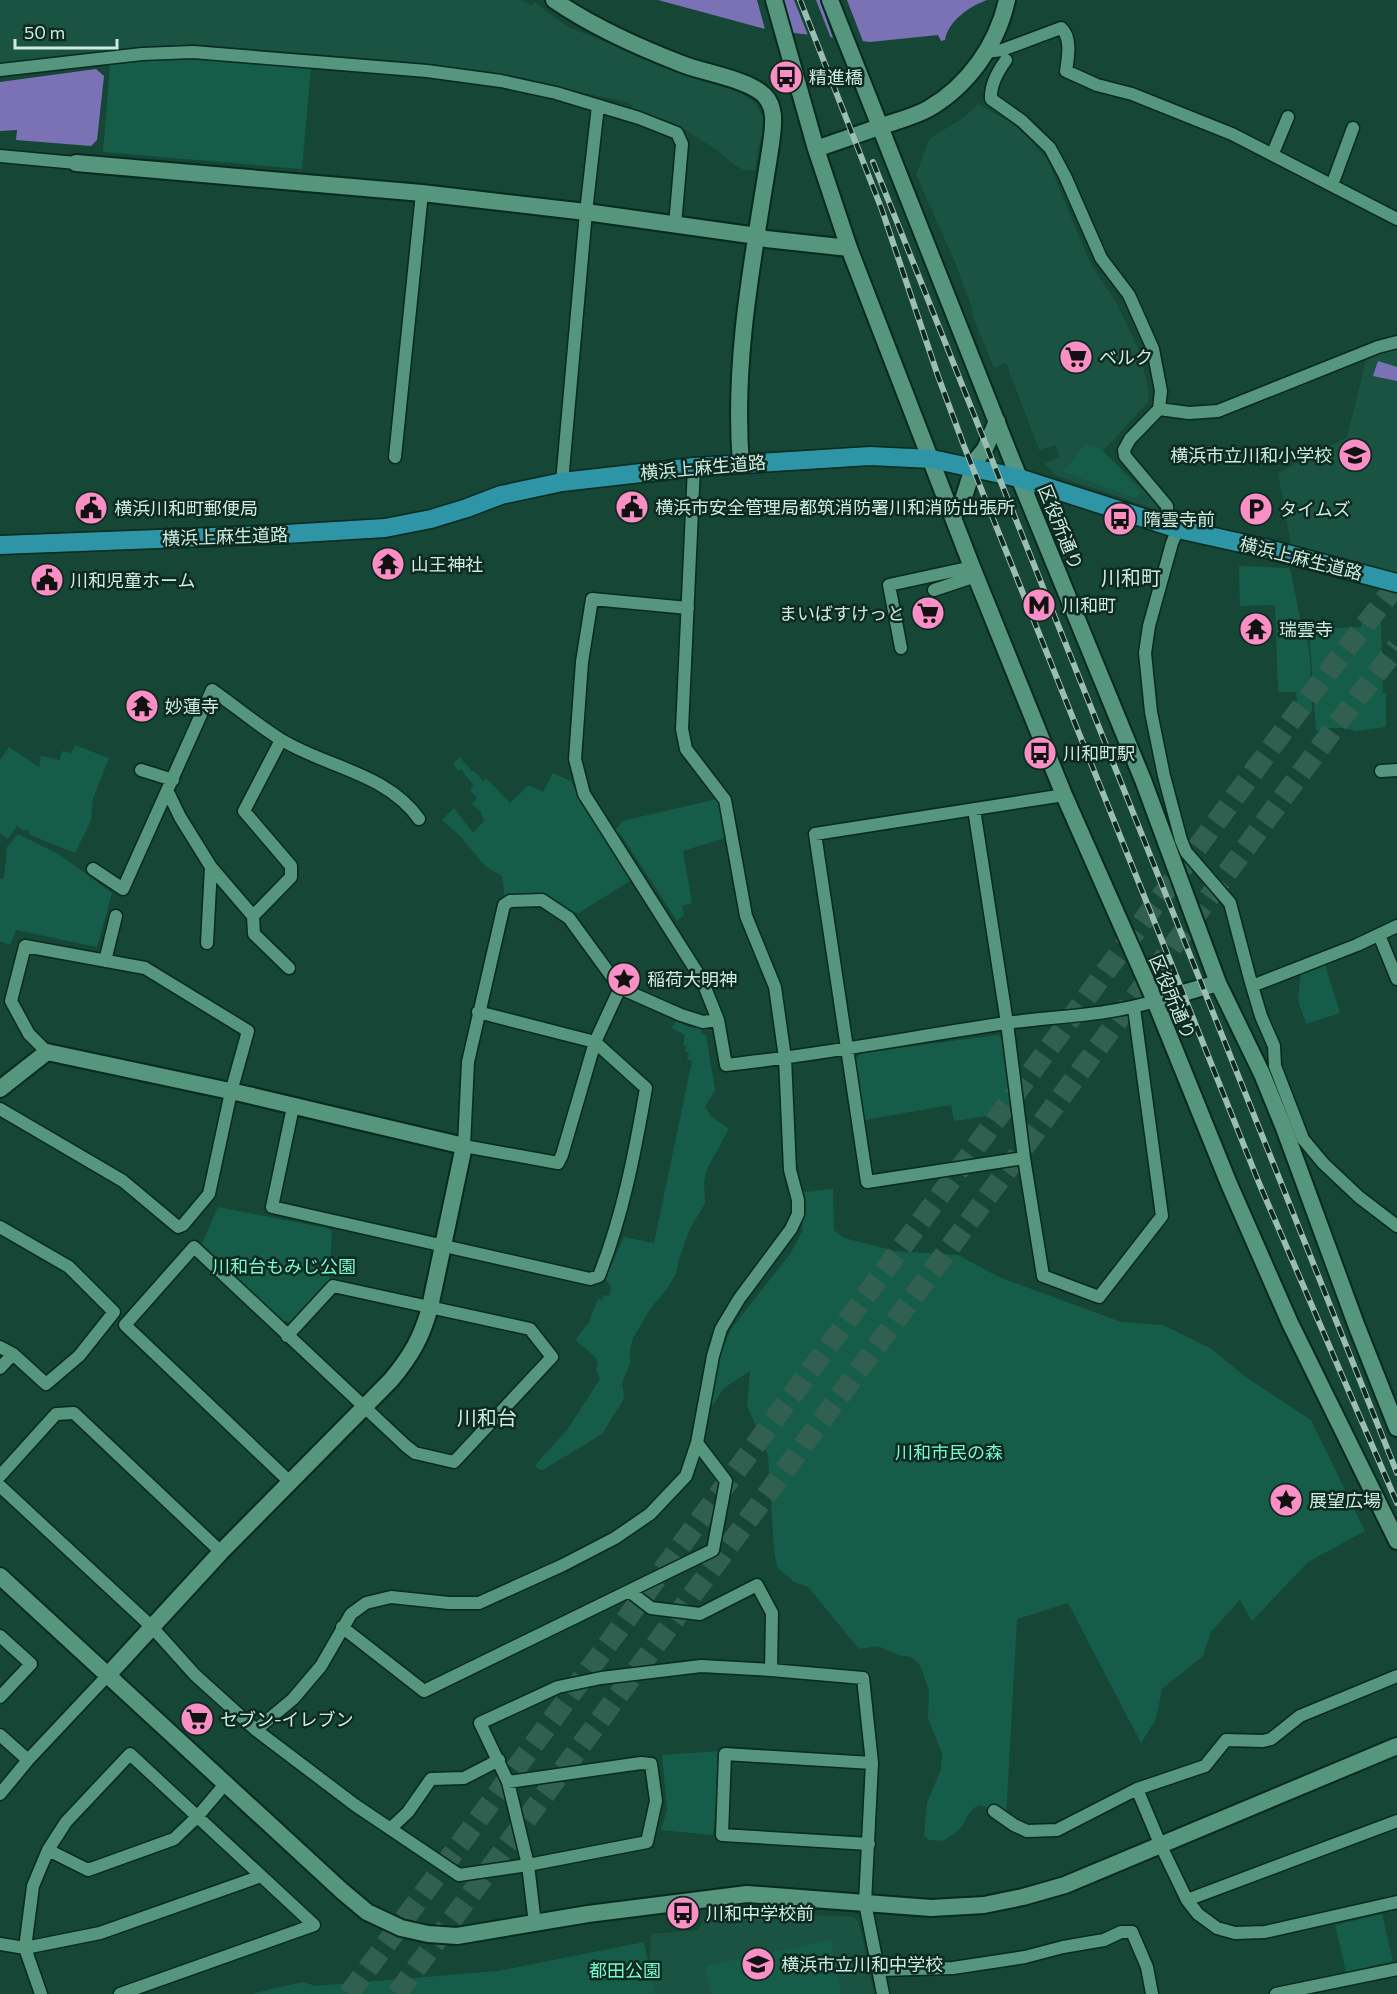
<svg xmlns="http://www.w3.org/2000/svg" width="1397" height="1994" viewBox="0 0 1397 1994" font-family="Commissioner,'Noto Sans JP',sans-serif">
	<rect width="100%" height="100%" fill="#154636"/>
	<path fill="#1a5342" d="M0,0h521l11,6 2,-4 34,25 101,39 67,22 20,16 7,13 2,24 -5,-1 -5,31 -13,-2 -6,-3 -21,-17 -30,-19 -52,-21 -3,-6 -144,-32 -86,-10 -207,-17 -136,12 -57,12z
		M978,104l32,18 16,13 21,24 44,106 25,37 24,50 9,42 -1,8 -45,49 57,55 -6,3 -97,-33 -13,-12 16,-7 -5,-12 -16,5 -33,-87 -12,5 -23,-56 2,-2 -18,-48 -39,-87 14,-37 33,-20z
		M1397,347v227l-106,-29 -13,-72 69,-36 20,-81z
		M732,1911l122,6 5,6 15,71h-226l3,-60 47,-4 6,-12z"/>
	<path fill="#165d49" d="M168,58l39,1 104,8 -9,102 -199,-17 7,-88z
		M1086,445l14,3 41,44 -6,6 -74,-27c13,-6 14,-19 25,-26z
		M1239,566l51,2 12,60h3l5,29 2,55 -14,1 -2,-21h-18l-3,-87 -35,1z
		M1363,616h7v5l11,-1 2,73h3v34l-31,4 -9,-3h-17l-13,3 -7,-102 52,-2z
		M75,745l34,13 -16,41 -2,22 -16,32 -45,-18 -2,-6 -4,2 -7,-5 -9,13 -8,-6v-73l9,-13 30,20 2,-11 19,4 2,-9 9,2z
		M460,757l12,15 2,-1 9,10 3,-3 24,25 19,-18 14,7 10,-19 18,8 6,13 56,85 -54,34 -74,-14 -3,-23 -16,-9 -26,-31 -18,-16 12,-12 19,25 11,-12 -3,-9 -9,-8 5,-6 -7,-8 4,-4 -13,-17 -3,2 -5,-8z
		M717,799l4,12 4,27 -42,13 9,52 -10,3 2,9 -7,6 -56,-86 -6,-4 7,-10z
		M18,834l42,21 52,38 -15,54 -81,-17 -6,15 -10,-4v-62l4,-1 3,-31z
		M1324,961l16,52 -34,11 -8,-24 3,-30z
		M676,1021l13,6 12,1 1,6 4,1 9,55 -10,17 7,10 17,12 -22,40 -3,13 1,21 -15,26 -11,30 -3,15 -10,16 -15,18 -18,30 -3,10v16l-8,19 2,15 -2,4 -20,32 -59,36 -5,-1 -3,-4 32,-35 33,-51 -4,-9 2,-7 -4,-7 -19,-16 14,-18 9,-23 4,1 2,-5 5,1 2,-9 -6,-8 19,-42 30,6 38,-182 -5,-2 2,-6 -4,-2 1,-5 -3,-1 2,-10 -13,-7z
		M998,1035l5,5 11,72 -60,9 -3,-16 -87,15 -10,-59 7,-8z
		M833,1189l1,41 10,8 51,13 63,4 41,22 122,45 42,3 47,23 36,29 65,43 54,111 -57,31 -56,59 -12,-21 -29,32 -8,24 -41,33 -6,30 -15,24 -73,-140 -51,16 -11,200c-10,-1 -12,-8 -20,-12 -13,-7 -19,12 -24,19 -4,6 -13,11 -19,15l-14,-1 -5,-5 3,-32 14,-34 1,-16 -14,-34 1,-28 -8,-23 -3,-6 -7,-5 -13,-2 -20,-9 -19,3 -51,-62 -14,-5 -17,-15 -3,-19 -6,-92 -21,-51 3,-34 -26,17 -14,21 8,-51 13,-29 59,-75 12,-22 2,-40z
		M218,1207l108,21 6,3 -3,50 -38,41 -14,-2 -76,-74z
		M722,1751l-9,84 -52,-5 6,-20 -5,-55z
		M1382,1914l11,47 -47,11 -11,-47z
		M831,1940l10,54h-130l-6,-28z
		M644,1942l11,52h-404l51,-12 14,4 182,-15z"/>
	<path fill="#7b72b5" d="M658,0h329c-17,6 -39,21 -42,40l-4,1 -3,-6 -68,7 -101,-12z
		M96,69l8,7 -7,64 -6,6 -75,-6 1,-10 -17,1v-49z
		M1378,361l19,6v14l-24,-5z"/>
	<path fill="#154636" d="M757,0h25l10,36 -26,-3z
		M794,0h22l16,41 -23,-3z
		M820,0h27l17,44 -30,-3z"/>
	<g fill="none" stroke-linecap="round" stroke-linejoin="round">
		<path stroke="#315f50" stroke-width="21" stroke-dasharray="21 10" stroke-linecap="butt" d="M349,1994l956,-1292 92,-118
			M397,1994l938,-1267 62,-80"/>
		<g stroke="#072a1f" stroke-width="15">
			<path id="street" d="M986,52l16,-2 59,-22c11,9 7,30 5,43l31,14 35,9 100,40 165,85
				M1006,60c-8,11 -16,25 -15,39l31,22 28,27 15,28 36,82 28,37 24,54 8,42 -2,18 -29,30 -6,11 1,6 42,50 1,19
				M0,70l142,-16 51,-2 234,19 74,10 55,12 83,25 38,15 5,11 -7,81
				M1273,153l15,-36
				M0,156l76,7
				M1332,185l21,-57
				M1159,409l30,4 29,-2 160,-64 19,-5
				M395,457l27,-264
				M562,482l24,-270 12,-106
				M1178,529l-6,14 -23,83 -4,27 6,59 13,64 17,64 5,12 44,51 20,76 11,37 13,30 1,20 28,73 20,24 36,34 38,29
				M934,590l42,-14
				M688,608l-96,-9 -10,63 -7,97 9,35 118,186 16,40 8,45c93,-10 186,-28 280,-42 49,-7 101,-7 149,-22
				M901,648l-12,-63 83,-18
				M141,770l32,10
				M1381,771l16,-1
				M168,792l12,25 31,50 42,49 1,18 35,34
				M974,809l33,214 17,135 19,118 56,21 63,-81 -28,-208
				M93,869l30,20 89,-199c23,16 44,34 68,49 45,28 107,34 139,80
				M253,916l38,-39v-11l-47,-55 37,-71
				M1379,935l18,44
				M207,943l4,-76
				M105,961l11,-45
				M1252,986l105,-41 40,-19
				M620,988l-25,54 -33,113 -4,8 -94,-17 4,-84 36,-157 6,-4 32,-1 27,18 51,70 61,27 22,7 15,-2
				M293,1107l-21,100 318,72 9,-3c24,-61 36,-124 47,-188l-51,-46 -117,-30
				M0,1109l123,72 55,46 5,-2 26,-31 22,-102 17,-61 -103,-63 -120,-22 -14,55 18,33 18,18
				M1024,1158l-157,24 -52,-348 249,-39
				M0,1227l69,40 45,45 -35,44 -33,28 -33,-30 -13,-7
				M287,1336l46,-50 197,43 22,28 -98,105 -39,-9 -9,-7 -212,-199 -69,78 165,157
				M0,1368l13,-14
				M0,1476l56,-62 18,-1 147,139
				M0,1486l152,141 43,48 61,55 99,75 104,70 69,-10 119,-23 9,-41 -5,-37 -10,-1 -133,19
				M629,1591l22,17 49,6 57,-29 15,28 -1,57
				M342,1627l82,64 289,-141 13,-69 -29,-38
				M0,1636l31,28 -31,33
				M1397,1676l-97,40 -29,23 -8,2 -37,-1 -21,26 -68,23 24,57 26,54 11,14 19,14 18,5 30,-1 132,-30
				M256,1730l37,-31 28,-33 30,-52 15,-11 25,-6 58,6h30l84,-38 52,-27 35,-24 36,-38 11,-33 16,-87 8,-27 18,-30 52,-70 7,-15v-14l-8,-30 -5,-112 -10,-71 -29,-71 -21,-116 -39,-51 -4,-20 12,-262
				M0,1735l28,25
				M0,1794l28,-34 79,-84
				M994,1811l20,14 13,6 30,-1 80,-41
				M390,1829l18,-17 23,-33 33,-1 35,-18
				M869,1844l-147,-9 3,-81 147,9
				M48,1850l18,-28 64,-68 184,171 -194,69
				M1187,1900l210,-79
				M535,1924l-7,-59 -20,-83 -28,-59 78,-36 43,-9 100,-12 70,4 92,8 9,85 -7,140 18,91
				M0,1944l25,4 8,-62 15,-36 40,20 86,-31 24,-23 27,-32
				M879,1970l74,-2 72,-11 38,-10 41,-7 17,-8h11l15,35 5,27
				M41,1994l-16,-46 75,-15 161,-57
				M1276,1994l121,-25"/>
		</g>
		<g stroke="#072a1f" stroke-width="20">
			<path id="secondary" d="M554,0c39,27 84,47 128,64 23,9 65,15 82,31 13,13 9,32 7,49 -16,105 -39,213 -30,320
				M774,0l42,149 33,99 123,319 92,228 91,206 74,183 61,139 107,218
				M830,0l181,458 132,322 75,203 44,91 22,54 73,199 40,101
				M816,149c23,-8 46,-16 69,-24 15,-5 30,-9 43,-16 40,-23 69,-64 79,-109
				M76,163l346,30 164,19 171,24 9,3 83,9
				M970,467l15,-18 12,-28
				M953,517l10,-17 10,-32
				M1155,1001l63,-18
				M0,1089l47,-37 197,42 220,52 -34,161c-8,30 -19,49 -39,73l-170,172 -114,124
				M0,1576l342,315 25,21 34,16 27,6 29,2 131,-22 159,-20 184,14 53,-3 39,-8 42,-12 332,-139"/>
		</g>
		<g stroke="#072a1f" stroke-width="21">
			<path id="primary" d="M0,545l286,-11 99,-6 46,-9 36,-11 34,-13 61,-13 132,-15 176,-11 62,3 87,19 159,51 90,20 129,34"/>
		</g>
		<use href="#street" stroke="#56957e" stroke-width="12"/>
		<use href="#secondary" stroke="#56957e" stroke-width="16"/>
		<use href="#primary" stroke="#2e95a6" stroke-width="18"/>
		<g stroke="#9abeb1" stroke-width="6">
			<path id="rail" d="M800,0l82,210 56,166 26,70 295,737 138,320
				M873,162l524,1311"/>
		</g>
		<use href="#rail" stroke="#0e2920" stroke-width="4" stroke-dasharray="11" stroke-linecap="butt"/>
	</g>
	<defs>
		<g id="bus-disc" transform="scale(1.725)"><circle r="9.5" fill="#fa8fc6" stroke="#0e2920"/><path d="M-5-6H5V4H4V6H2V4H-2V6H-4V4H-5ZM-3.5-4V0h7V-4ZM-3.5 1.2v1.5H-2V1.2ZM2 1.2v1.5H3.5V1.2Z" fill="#111"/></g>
		<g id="supermarket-disc" transform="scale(1.725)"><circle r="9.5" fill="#fa8fc6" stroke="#0e2920"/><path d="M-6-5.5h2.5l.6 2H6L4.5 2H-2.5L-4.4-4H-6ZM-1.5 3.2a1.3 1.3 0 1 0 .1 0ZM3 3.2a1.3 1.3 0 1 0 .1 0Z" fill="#111"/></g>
		<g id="school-disc" transform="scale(1.725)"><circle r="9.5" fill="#fa8fc6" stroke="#0e2920"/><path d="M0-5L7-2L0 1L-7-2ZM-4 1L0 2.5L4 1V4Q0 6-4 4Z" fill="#111"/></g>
		<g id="civic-disc" transform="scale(1.725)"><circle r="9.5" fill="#fa8fc6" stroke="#0e2920"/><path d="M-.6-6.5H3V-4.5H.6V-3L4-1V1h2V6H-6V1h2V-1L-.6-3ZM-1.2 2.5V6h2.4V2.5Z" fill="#111"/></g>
		<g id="parking-disc" transform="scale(1.725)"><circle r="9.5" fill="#fa8fc6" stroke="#0e2920"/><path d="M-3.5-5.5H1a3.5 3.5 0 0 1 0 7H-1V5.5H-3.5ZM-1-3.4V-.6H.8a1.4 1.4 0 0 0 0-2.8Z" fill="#111"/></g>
		<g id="temple-disc" transform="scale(1.725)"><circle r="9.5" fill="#fa8fc6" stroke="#0e2920"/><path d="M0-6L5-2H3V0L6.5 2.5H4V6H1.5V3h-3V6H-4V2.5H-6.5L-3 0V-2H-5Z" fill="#111"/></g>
		<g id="metro-disc" transform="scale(1.725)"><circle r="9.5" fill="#fa8fc6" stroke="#0e2920"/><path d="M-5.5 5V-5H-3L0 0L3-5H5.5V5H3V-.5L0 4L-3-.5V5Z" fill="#111"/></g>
		<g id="sight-disc" transform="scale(1.725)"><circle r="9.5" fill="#fa8fc6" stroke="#0e2920"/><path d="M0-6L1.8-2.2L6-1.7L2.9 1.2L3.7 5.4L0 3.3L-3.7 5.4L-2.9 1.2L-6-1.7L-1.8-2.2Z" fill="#111"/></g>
	</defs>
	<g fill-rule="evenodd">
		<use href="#bus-disc" x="786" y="77"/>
		<use href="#supermarket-disc" x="1076" y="357"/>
		<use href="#school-disc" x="1355" y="455"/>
		<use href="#civic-disc" x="632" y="507"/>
		<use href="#civic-disc" x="91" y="508"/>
		<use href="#parking-disc" x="1256" y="509"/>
		<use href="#bus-disc" x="1120" y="519"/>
		<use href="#temple-disc" x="388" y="564"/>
		<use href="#civic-disc" x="47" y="580"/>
		<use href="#metro-disc" x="1039" y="605"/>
		<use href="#supermarket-disc" x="928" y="613"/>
		<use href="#temple-disc" x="1256" y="629"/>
		<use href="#temple-disc" x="142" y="706"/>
		<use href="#bus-disc" x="1040" y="753"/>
		<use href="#sight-disc" x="624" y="979"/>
		<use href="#sight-disc" x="1286" y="1500"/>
		<use href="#supermarket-disc" x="197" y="1719"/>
		<use href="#bus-disc" x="683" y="1913"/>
		<use href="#school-disc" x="758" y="1964"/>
	</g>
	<g text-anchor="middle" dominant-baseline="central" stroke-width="5" stroke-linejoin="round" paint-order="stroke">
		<g font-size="18" fill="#cdece0" stroke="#0e2920" text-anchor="start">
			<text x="809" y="77">精進橋</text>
			<text x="1099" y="357">ベルク</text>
			<text x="1332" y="455" text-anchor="end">横浜市立川和小学校</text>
			<text x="655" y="507">横浜市安全管理局都筑消防署川和消防出張所</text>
			<text x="114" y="508">横浜川和町郵便局</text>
			<text x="1279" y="509">タイムズ</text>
			<text x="1143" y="519">隋雲寺前</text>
			<text x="411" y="564">山王神社</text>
			<text x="70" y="580">川和児童ホーム</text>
			<text x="1062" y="605">川和町</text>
			<text x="905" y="613" text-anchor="end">まいばすけっと</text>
			<text x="1279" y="629">瑞雲寺</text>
			<text x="165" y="706">妙蓮寺</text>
			<text x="1063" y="753">川和町駅</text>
			<text x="647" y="979">稲荷大明神</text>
			<text x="1309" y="1500">展望広場</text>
			<text x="220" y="1719">セブン-イレブン</text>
			<text x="706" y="1913">川和中学校前</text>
			<text x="781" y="1964">横浜市立川和中学校</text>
		</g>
		<g font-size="18" fill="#cdece0" stroke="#0e2920">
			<text transform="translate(703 467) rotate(-5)">横浜上麻生道路</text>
			<text transform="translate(1061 527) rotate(68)">区役所通り</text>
			<text transform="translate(225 536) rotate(-2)">横浜上麻生道路</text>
			<text transform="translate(1301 558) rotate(14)">横浜上麻生道路</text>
			<text transform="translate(1173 997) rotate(67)">区役所通り</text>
		</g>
		<g font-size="18" fill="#79f9ce" stroke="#0e2920">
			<text x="284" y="1266">川和台もみじ公園</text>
			<text x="949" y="1452">川和市民の森</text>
			<text x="625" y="1970">都田公園</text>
		</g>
		<g font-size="20" fill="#cdece0" stroke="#0e2920">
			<text x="1131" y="577">川和町</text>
			<text x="487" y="1417">川和台</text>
		</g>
	</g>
	<path d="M15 39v9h102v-9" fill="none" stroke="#cdece0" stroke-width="3"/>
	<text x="24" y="39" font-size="18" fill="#cdece0" stroke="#0e2920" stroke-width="4.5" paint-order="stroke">50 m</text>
</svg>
